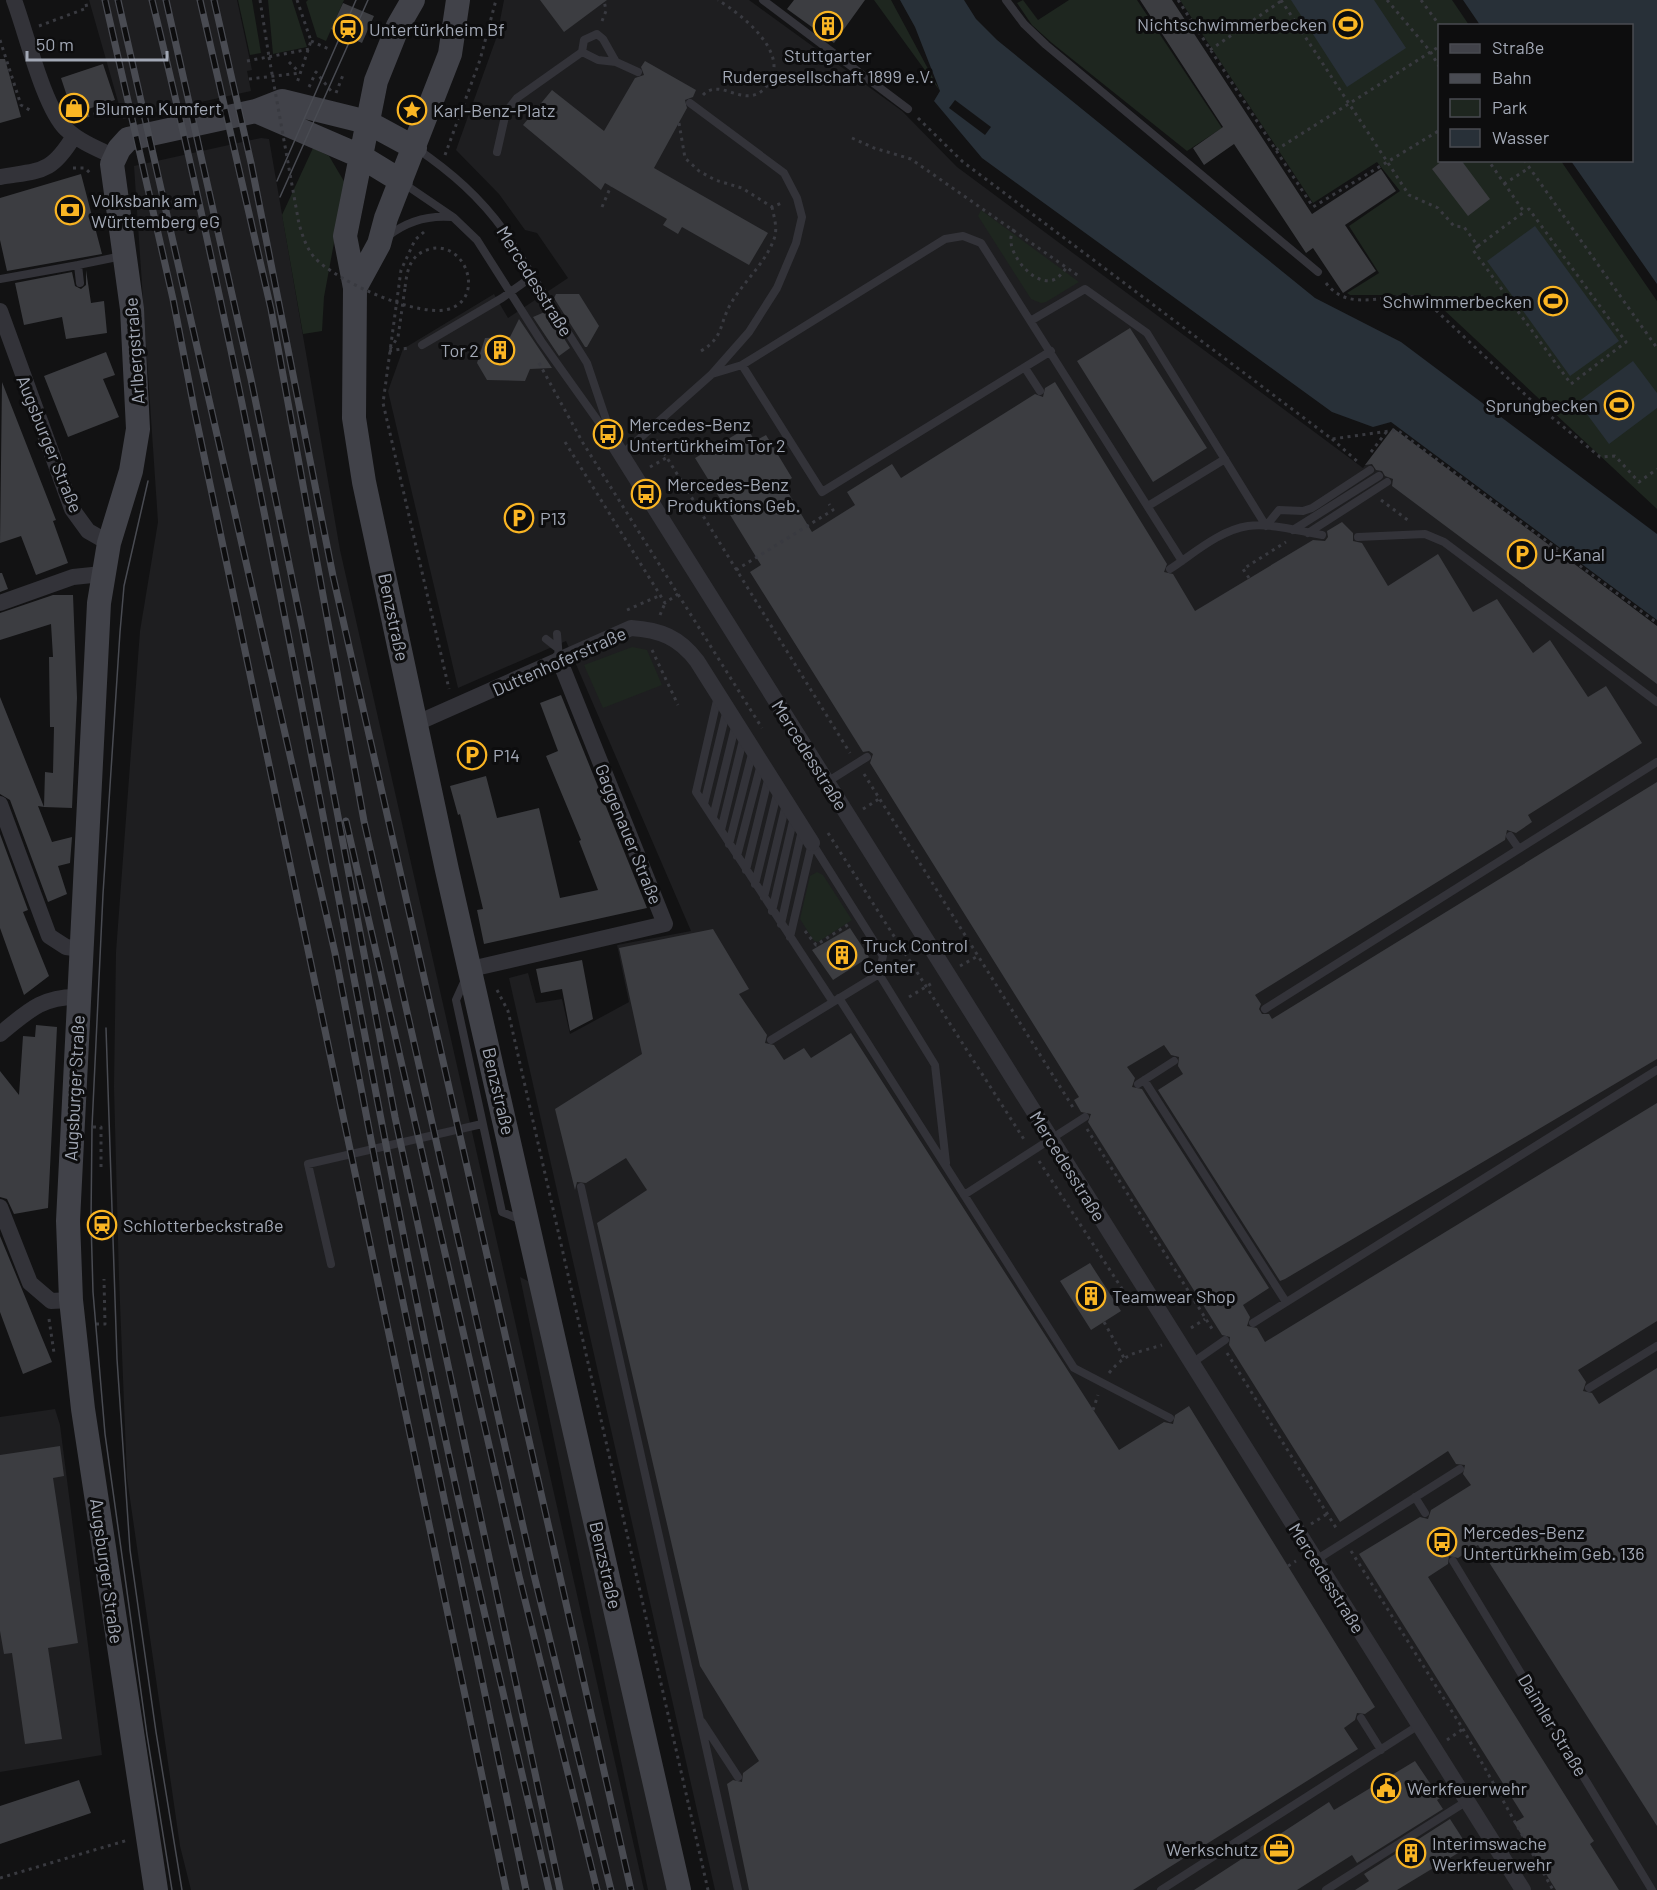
<svg xmlns="http://www.w3.org/2000/svg" width="1657" height="1890" viewBox="0 0 1657 1890" font-family="Barlow,sans-serif">
	<rect width="100%" height="100%" fill="#121213"/>
	<path fill="#1e1e20" d="M89,0h148l15,70 -5,1 4,20 -128,28z
		M504,0h245l153,111 55,56 406,301 30,-40 264,198v1264h-942l-206,-912 19,-5 8,30 26,-4 8,35 59,-32 -12,-57 74,-14 -125,-290 -108,47 -70,-297 15,-42 91,-55 14,24 60,-40 -31,-45 -12,-3 -26,-36 -43,-44 41,-114z
		M261,138l8,1 71,411 304,1340h-453l-11,-44 -53,-368 -8,-200 -5,-191 2,-135 24,-321 18,-109 -24,-356z
		M520,1277l16,8 137,605h-25z
		M55,1409l5,16 42,330 -102,17v-355z"/>
	<path fill="#1e261f" d="M238,0h14l9,53 -11,2z
		M268,0h24l15,47 -34,7z
		M308,0h36l-18,41 -9,-4 -11,-35z
		M874,0h17l49,91z
		M1023,0l15,20 31,-20h68l85,128 -35,23 -135,-108 -20,-18 -15,-22z
		M1180,0h272l17,25 -29,1v134l121,1 96,140v208l-229,-214h-78l-3,-2 32,-20 -30,-47 51,-35 -23,-29 -64,41z
		M313,148l16,8 16,27 -21,114 -2,34 -19,3 -21,-119z
		M981,210l98,72 -33,20 -5,1 -10,-4 -53,-83z
		M632,647l15,3 15,35 -59,23 -19,-43z
		M817,872l6,3 29,45 -34,22 -4,-1 -14,-22 10,-43z"/>
	<path fill="#283038" d="M900,0h64l12,19 21,21 318,258 86,44 256,192v86l-266,-198 -18,5 -41,-15 -350,-254 -48,-57 6,-10 -25,-64z
		M1291,0h83l32,48 -59,39z
		M1463,0h194v284l-86,-123 61,-1v-134l-152,-1z
		M1535,226l84,115 -49,35 -83,-115z
		M1633,361l24,32v15l-48,36 -31,-42z"/>
	<path fill="#121213" d="M955,100l36,27 -6,8 -36,-27z"/>
	<path fill="#3c3d41" d="M540,0h67l-43,32z
		M794,0h71l-31,43 -47,-34z
		M1140,0h32l140,214 69,-45 15,22 -51,34 31,46 -33,22 -30,-45 -7,5 -72,-109 -30,21 -11,-17 30,-21z
		M343,3l31,13 -12,27 -31,-14z
		M0,59h5l16,58 -21,6z
		M645,61l51,29 -3,7 -8,3 2,8 -33,60 114,65 -19,32 -67,-38 -4,7 -15,-9 4,-6 -62,-36 -4,7 -78,-65 29,-35 52,41 31,-53 9,-3 -3,-8z
		M103,64l12,36 -42,14 -12,-36z
		M1443,160h18l29,39 -22,17 -36,-47z
		M81,174l21,80 -95,17 -7,-31v-42z
		M86,270l5,33 13,-2 3,32 -41,6 -4,-22 -38,8 -9,-42 57,-11 3,14 6,3 5,-4z
		M556,294h23l20,32 -12,21h-2l-31,-49z
		M547,311l23,37 -11,8 -26,-39z
		M519,319l33,49 -22,1 -5,12 -38,-1 -10,-17 8,-25 25,-1z
		M1130,328l77,120 -54,34 -76,-121z
		M106,352l9,23 -12,4 16,38 -51,20 -24,-61z
		M2,382l54,138 -3,1 15,42 -32,12 -15,-39 -21,7z
		M1055,382l112,182 -3,8 9,2 22,37 118,-71 12,1 3,-4 -1,-6 15,-9 11,11v8l9,2 26,43 50,-32 35,58 24,-13 36,54 17,-13 38,57 18,-11 36,57 -114,72 4,7 -16,11 -9,-3 -2,10 -250,155 6,9 -2,5 3,5h7l3,5 385,-237v277l-372,220 -5,2 -122,-191 25,-16 -5,-8 1,-9 -8,-2 -7,-10 -37,22 8,11 -3,9 10,2 5,8 122,191 -26,17 7,12 -3,9 10,2 8,14 392,-239v218l-79,49 8,12 -3,9 9,2 7,11 58,-36v458l-179,-281 -20,13 -9,-2 -1,8 -20,13 162,258 4,6 -4,3 29,46h-63l-42,-67 10,-6 -165,-263 61,-37 8,2 3,-9 40,-25 -8,-11 2,-9 -9,-1 -8,-13 -108,71 -111,-177 1,-8 -8,-2 -134,-213 3,-8 -10,-2 -7,-12 5,-3 -209,-334 3,-9 -4,-3 -6,1 -113,-180 11,-7 -66,-107 52,-30 8,13 11,-6 26,43 -9,6 29,48 43,-27 -8,-13 45,-28 9,14 134,-84 8,3 2,-9z
		M1393,428l264,198v58l-265,-198 1,-7 -8,-3 -3,-5 -6,-1 -4,-6 -7,1z
		M0,573h2l6,16 -8,3z
		M53,595h20l4,103 -5,110 -28,-1 1,-35 8,1 1,-46h-4l-1,-70h4l-2,-33 -51,16v-27z
		M561,695l86,213 -163,36 -7,-34 6,-1 -23,-95 -2,1 -8,-29 36,-10 11,42 42,-10 21,90 38,-8 -19,-49 2,-1 -35,-84 12,-5 -18,-48z
		M0,697l44,110 -6,-1 14,36 20,-5 -2,26 -12,3 9,28 -19,8 -38,-102 -10,-6z
		M0,834l28,76 -5,2 26,64 -25,19 -24,-67z
		M850,928l19,29 -36,23 -21,-30z
		M713,929l36,60 -10,5 28,41 -2,8 9,2 10,15 20,-12 7,10 40,-25 268,417 45,-28 9,2 2,-9 14,-9 186,301 -10,7 -8,-1 -2,7 -11,8 14,21 -225,141h-384l-22,-106 6,-4 9,2 1,-9 16,-12 -59,-95 -103,-443 50,-33 -21,-32 -40,25 -9,-1 -2,8 -20,-81 87,-55 -23,-106z
		M582,960l11,59 -23,12 -8,-42 -21,4 -5,-24z
		M36,1025l21,2 -9,181 -34,6 -7,-15 -7,-2v-126l19,24 4,-59 12,1z
		M0,1236l52,126 -29,12 -23,-62z
		M1090,1263l31,48 -30,19 -31,-49z
		M60,1446l4,30 -11,2 25,165 -30,5 14,91 -37,5 -13,-91 -8,1 -4,-23v-176z
		M1415,1761l25,37 -3,2 6,9 -86,54 -5,-8 -55,35h-103l135,-88 5,8z
		M79,1780l12,33 -91,31v-38z
		M1450,1819l18,28 -71,43h-42l14,-9 -5,-7z"/>
	<g fill="none" stroke-linecap="round" stroke-linejoin="round">
		<path stroke="#393a40" stroke-width="3" stroke-dasharray="3 4.5" stroke-linecap="butt" d="M260,0l9,57
			M297,0l14,41 -14,42
			M1178,0l135,207 127,-77
			M1281,0l128,195 29,13 16,18 10,1 14,19 46,-34 -36,-52
			M1387,0l43,51 10,17
			M1421,0l19,26
			M602,21l4,-10 -2,-11
			M39,26l48,-18 -2,-8
			M0,40l21,65 12,7
			M311,41l20,9
			M1210,50l71,-49
			M247,61l63,-12
			M289,62l11,11
			M249,79l51,-6
			M309,87l7,-15 15,19
			M336,93l7,-18
			M703,95c17,-18 40,13 60,-5 34,-32 -19,-74 -45,-90
			M79,118l41,-11
			M918,118l45,44 369,277 65,-9 260,193
			M679,123l6,35 14,13 16,9 27,8 30,19 12,-5
			M852,138l22,10 37,11 169,118
			M1276,150l164,-104
			M445,155l35,-95 16,-60
			M1524,160l133,188
			M73,168h12l6,6
			M1504,184l25,-16
			M602,207l9,-21
			M1014,229c-2,4 -4,9 -3,13 1,16 24,44 42,38 6,-2 10,-8 14,-13
			M424,232l-9,8 -14,30 -18,133 66,286
			M1478,246l-5,4 98,134 55,-42 -97,-133 -4,3
			M1326,283c25,33 65,6 98,16l108,102 68,56 15,-1 24,26 18,-13
			M390,349l8,-12 7,-49
			M389,351l19,-3
			M701,351c23,-14 18,-26 29,-46 13,-23 35,-41 44,-66 4,-10 0,-22 -2,-32
			M539,363l44,80 179,285
			M1332,439l26,23
			M656,440l194,313
			M565,442l100,161 13,-9
			M1371,452l16,-21
			M650,467l16,-9
			M1381,500l28,21
			M736,570l97,-60 -4,-6
			M1249,578l-6,-9 43,-27
			M627,610l34,-15
			M660,615l5,-12
			M652,650l26,55
			M864,774l210,335
			M863,809l16,-10
			M828,833l197,308
			M805,931l11,14 33,-21
			M960,966l18,-10
			M497,990l11,21 200,879
			M909,997l25,-15
			M93,1127h8v44
			M1087,1129l127,203
			M1039,1161l91,140
			M49,1319l5,34
			M1104,1322l20,36
			M96,1324h9l-1,-45
			M1191,1328l14,-9
			M1227,1353l111,178
			M1109,1373c18,-22 29,-20 53,-28
			M1093,1410l5,-15
			M1311,1524l16,-10
			M1351,1551l112,178 90,161
			M1288,1566l8,-5
			M1447,1740l16,-11
			M0,1878l128,-38"/>
		<path stroke="#333339" stroke-width="8" d="M763,0l145,109
			M1006,0l18,24 22,21 272,227
			M582,52l16,8 18,2 22,10
			M582,52l2,-12 13,-6 6,5 13,23
			M416,148c35,24 64,49 89,84l82,131 27,80
			M497,152l9,-40 11,-14 65,-46
			M403,183l50,34 24,23 64,101 67,94
			M388,236c19,-15 40,-21 64,-19
			M78,265l44,-9
			M0,279l78,-14 2,18
			M1032,320l53,-31 62,44 119,193 13,-16 24,1 9,-3 58,-38
			M422,345l80,-47 31,-22
			M742,365l80,127 229,-141
			M1025,368l15,23
			M712,374l30,-9 203,-126 18,-3 18,7 201,318
			M621,455l91,-81 37,-42 28,-44 19,-45 6,-26 -5,-19 -13,-25 -94,-70
			M1148,506l77,-47
			M1293,530l86,-54
			M1308,533l79,-51
			M1358,537l67,-3 19,8 213,160
			M1170,569c23,-15 50,-39 78,-43 24,-3 50,5 74,9
			M557,634l2,25
			M546,639l10,8
			M718,696l-22,96 137,210
			M827,782l40,-25
			M704,804l23,-95
			M713,817l23,-94
			M721,830l23,-94
			M1510,836l9,13
			M812,843l71,113 -4,18 56,91 11,98
			M729,844l24,-94
			M737,856l24,-92
			M746,870l23,-94
			M755,884l23,-94
			M764,897l22,-93
			M772,911l22,-94
			M781,924l21,-94
			M790,937l22,-94
			M465,980l-9,20 46,212 22,9
			M839,998l235,370 96,50
			M1265,1009l392,-247
			M771,1040l108,-66
			M1144,1080l142,222
			M1138,1084l36,-23
			M581,1187l157,703
			M964,1195l121,-78
			M331,1264l-23,-100 174,-40
			M1253,1323l404,-253
			M1192,1363l33,-23
			M1589,1388l68,-42
			M1415,1497l10,16
			M1316,1560l144,-91
			M1453,1561l199,329
			M1361,1718l20,32
			M702,1722l36,55
			M1161,1890l258,-165
			M1326,1890l141,-89"/>
		<path stroke="#333339" stroke-width="16" d="M14,0c12,32 30,108 52,129 14,13 32,20 49,28
			M0,177c41,-7 51,-3 74,-41
			M0,311l72,198 16,22 21,12
			M614,443l909,1447
			M0,603l73,-26 29,-3
			M417,723l214,-95c29,2 48,9 66,33l115,182
			M0,804l49,132 17,11 15,2
			M471,969l194,-45 -106,-265
			M0,1034c27,-22 42,-38 78,-37
			M0,1207l30,76 21,18 20,-1"/>
		<path stroke="#414249" stroke-width="24" d="M413,0l-15,26 -22,55 -31,155 10,52 -1,130 10,64 83,388 232,1020
			M256,111l104,45 41,25
			M355,288l24,-44 7,-26 64,-164 8,-54
			M156,1890l-73,-481 -12,-109 -3,-79 31,-618 10,-60 22,-72 7,-42 -6,-120 -20,-145 7,-15 9,-10 128,-28 26,-10 85,21 48,26"/>
		<path stroke="#494b52" stroke-width="1.5" d="M277,181l79,-181
			M280,197l88,-197
			M148,481l-24,105 -4,46 -17,262 -11,233 -1,94 2,71 12,142 42,301 25,155
			M106,1028l11,331 13,191 26,182 26,158"/>
		<g stroke="#494b52" stroke-width="7">
			<path id="rail" d="M105,0l68,299 22,114 311,1477
				M118,0l217,953 60,311 131,626
				M152,0c105,431 178,868 265,1303 39,196 87,392 132,587
				M166,0l85,379 52,253 92,485 165,773
				M200,0l71,309 93,512 170,754 77,315
				M214,0l37,163 82,413 298,1314
				M346,821l173,755 78,314"/>
		</g>
		<use href="#rail" stroke="#0d0d0e" stroke-width="4.5" stroke-dasharray="14" stroke-linecap="butt"/>
		<path stroke="#393a40" stroke-width="3" stroke-dasharray="3 4.5" stroke-linecap="butt" d="M269,57l30,167c4,13 7,23 15,33 20,23 108,64 138,51 33,-14 12,-68 -22,-59 -20,5 -23,21 -25,39"/>
	</g>
	<defs>
		<g id="stadium-ring" transform="scale(1.5)"><circle r="9.5" fill="#0d0d0e" stroke="#fab523" stroke-width="1.5"/><path d="M0-5a6.5 5 0 1 0 0 10a6.5 5 0 1 0 0-10ZM-3.5-1.8h7v3.6h-7Z" fill="#fab523"/></g>
		<g id="building-ring" transform="scale(1.5)"><circle r="9.5" fill="#0d0d0e" stroke="#fab523" stroke-width="1.5"/><path d="M-4-6H4V6H1V3H-1V6H-4ZM-2.5-4.3h1.7v1.8h-1.7ZM.8-4.3h1.7v1.8H.8ZM-2.5-1h1.7V.8h-1.7ZM.8-1h1.7V.8H.8Z" fill="#fab523"/></g>
		<g id="station-ring" transform="scale(1.5)"><circle r="9.5" fill="#0d0d0e" stroke="#fab523" stroke-width="1.5"/><path d="M-3-6H3Q5-6 5-4V2Q5 4 3 4L4.5 6H3L1.5 4h-3L-3 6H-4.5L-3 4Q-5 4-5 2V-4Q-5-6-3-6ZM-3.5-4v3h7v-3ZM-3.5 1v1.5H-2V1ZM2 1v1.5H3.5V1Z" fill="#fab523"/></g>
		<g id="shop-ring" transform="scale(1.5)"><circle r="9.5" fill="#0d0d0e" stroke="#fab523" stroke-width="1.5"/><path d="M-5-2.5h2.3a2.7 3.5 0 0 1 5.4 0H5L5.5 6h-11ZM-1.5-2.5h3a1.5 2.3 0 0 0-3 0Z" fill="#fab523"/></g>
		<g id="sight-ring" transform="scale(1.5)"><circle r="9.5" fill="#0d0d0e" stroke="#fab523" stroke-width="1.5"/><path d="M0-6L1.8-2.2L6-1.7L2.9 1.2L3.7 5.4L0 3.3L-3.7 5.4L-2.9 1.2L-6-1.7L-1.8-2.2Z" fill="#fab523"/></g>
		<g id="bank-ring" transform="scale(1.5)"><circle r="9.5" fill="#0d0d0e" stroke="#fab523" stroke-width="1.5"/><path d="M-6-4H6V4H-6ZM0-2.3a2.3 2.3 0 1 0 0 4.6a2.3 2.3 0 1 0 0-4.6Z" fill="#fab523"/></g>
		<g id="bus-ring" transform="scale(1.5)"><circle r="9.5" fill="#0d0d0e" stroke="#fab523" stroke-width="1.5"/><path d="M-5-6H5V4H4V6H2V4H-2V6H-4V4H-5ZM-3.5-4V0h7V-4ZM-3.5 1.2v1.5H-2V1.2ZM2 1.2v1.5H3.5V1.2Z" fill="#fab523"/></g>
		<g id="parking-ring" transform="scale(1.5)"><circle r="9.5" fill="#0d0d0e" stroke="#fab523" stroke-width="1.5"/><path d="M-3.5-5.5H1a3.5 3.5 0 0 1 0 7H-1V5.5H-3.5ZM-1-3.4V-.6H.8a1.4 1.4 0 0 0 0-2.8Z" fill="#fab523"/></g>
		<g id="civic-ring" transform="scale(1.5)"><circle r="9.5" fill="#0d0d0e" stroke="#fab523" stroke-width="1.5"/><path d="M-.6-6.5H3V-4.5H.6V-3L4-1V1h2V6H-6V1h2V-1L-.6-3ZM-1.2 2.5V6h2.4V2.5Z" fill="#fab523"/></g>
		<g id="office-ring" transform="scale(1.5)"><circle r="9.5" fill="#0d0d0e" stroke="#fab523" stroke-width="1.5"/><path d="M-6-3h4V-5.5h4V-3h4V5H-6ZM-1-4.5V-3h2v-1.5ZM-6 0V1H6V0Z" fill="#fab523"/></g>
	</defs>
	<g fill-rule="evenodd">
		<use href="#stadium-ring" x="1348" y="24"/>
		<use href="#building-ring" x="828" y="26"/>
		<use href="#station-ring" x="348" y="29"/>
		<use href="#shop-ring" x="74" y="108"/>
		<use href="#sight-ring" x="412" y="110"/>
		<use href="#bank-ring" x="70" y="210"/>
		<use href="#stadium-ring" x="1553" y="301"/>
		<use href="#building-ring" x="500" y="350"/>
		<use href="#stadium-ring" x="1619" y="405"/>
		<use href="#bus-ring" x="608" y="434"/>
		<use href="#bus-ring" x="646" y="494"/>
		<use href="#parking-ring" x="519" y="518"/>
		<use href="#parking-ring" x="1522" y="554"/>
		<use href="#parking-ring" x="472" y="755"/>
		<use href="#building-ring" x="842" y="955"/>
		<use href="#station-ring" x="102" y="1225"/>
		<use href="#building-ring" x="1091" y="1296"/>
		<use href="#bus-ring" x="1442" y="1542"/>
		<use href="#civic-ring" x="1386" y="1788"/>
		<use href="#office-ring" x="1279" y="1849"/>
		<use href="#building-ring" x="1411" y="1853"/>
	</g>
	<g text-anchor="middle" dominant-baseline="central" stroke-width="6" stroke-linejoin="round" paint-order="stroke">
		<g font-size="18" fill="#a2a8b5" stroke="#0d0d0e" text-anchor="start">
			<text x="1327" y="24" text-anchor="end">Nichtschwimmerbecken</text>
			<text x="369" y="29">Untertürkheim Bf</text>
			<text x="828" y="55" text-anchor="middle">Stuttgarter<tspan x="828" dy="21">Rudergesellschaft 1899 e.V.</tspan></text>
			<text x="95" y="108">Blumen Kumfert</text>
			<text x="433" y="110">Karl-Benz-Platz</text>
			<text x="91" y="200">Volksbank am<tspan x="91" dy="21">Württemberg eG</tspan></text>
			<text x="1532" y="301" text-anchor="end">Schwimmerbecken</text>
			<text x="479" y="350" text-anchor="end">Tor 2</text>
			<text x="1598" y="405" text-anchor="end">Sprungbecken</text>
			<text x="629" y="424">Mercedes-Benz<tspan x="629" dy="21">Untertürkheim Tor 2</tspan></text>
			<text x="667" y="484">Mercedes-Benz<tspan x="667" dy="21">Produktions Geb.</tspan></text>
			<text x="540" y="518">P13</text>
			<text x="1543" y="554">U-Kanal</text>
			<text x="493" y="755">P14</text>
			<text x="863" y="945">Truck Control<tspan x="863" dy="21">Center</tspan></text>
			<text x="123" y="1225">Schlotterbeckstraße</text>
			<text x="1112" y="1296">Teamwear Shop</text>
			<text x="1463" y="1532">Mercedes-Benz<tspan x="1463" dy="21">Untertürkheim Geb. 136</tspan></text>
			<text x="1407" y="1788">Werkfeuerwehr</text>
			<text x="1432" y="1843">Interimswache<tspan x="1432" dy="21">Werkfeuerwehr</tspan></text>
			<text x="1258" y="1849" text-anchor="end">Werkschutz</text>
		</g>
		<g font-size="18" fill="#a2a8b5" stroke="#0d0d0e">
			<text transform="translate(535 281) rotate(58)">Mercedesstraße</text>
			<text transform="translate(134 351) rotate(-94)">Arlbergstraße</text>
			<text transform="translate(50 444) rotate(68)">Augsburger Straße</text>
			<text transform="translate(394 617) rotate(78)">Benzstraße</text>
			<text transform="translate(559 661) rotate(-24)">Duttenhoferstraße</text>
			<text transform="translate(810 755) rotate(58)">Mercedesstraße</text>
			<text transform="translate(629 834) rotate(68)">Gaggenauer Straße</text>
			<text transform="translate(74 1088) rotate(-87)">Augsburger Straße</text>
			<text transform="translate(499 1091) rotate(77)">Benzstraße</text>
			<text transform="translate(1068 1166) rotate(58)">Mercedesstraße</text>
			<text transform="translate(606 1565) rotate(77)">Benzstraße</text>
			<text transform="translate(107 1571) rotate(82)">Augsburger Straße</text>
			<text transform="translate(1327 1578) rotate(58)">Mercedesstraße</text>
			<text transform="translate(1553 1725) rotate(59)">Daimler Straße</text>
		</g>
	</g>
	<rect x="1438" y="24" width="195" height="138" fill="#0d0d0e" stroke="#494b51" stroke-width="1.5"/>
	<rect x="1450" y="44" width="30" height="9" fill="#414249" stroke="#494b51" stroke-width="1.5"/>
	<text x="1492" y="54" font-size="18" fill="#a2a8b5">Straße</text>
	<rect x="1450" y="74" width="30" height="9" fill="#494b52" stroke="#494b51" stroke-width="1.5"/>
	<text x="1492" y="84" font-size="18" fill="#a2a8b5">Bahn</text>
	<rect x="1450" y="99" width="30" height="18" fill="#1e261f" stroke="#494b51" stroke-width="1.5"/>
	<text x="1492" y="114" font-size="18" fill="#a2a8b5">Park</text>
	<rect x="1450" y="129" width="30" height="18" fill="#283038" stroke="#494b51" stroke-width="1.5"/>
	<text x="1492" y="144" font-size="18" fill="#a2a8b5">Wasser</text>
	<path d="M27 51v9h140v-9" fill="none" stroke="#a2a8b5" stroke-width="3"/>
	<text x="36" y="51" font-size="18" fill="#a2a8b5" stroke="#0d0d0e" stroke-width="4.5" paint-order="stroke">50 m</text>
</svg>
